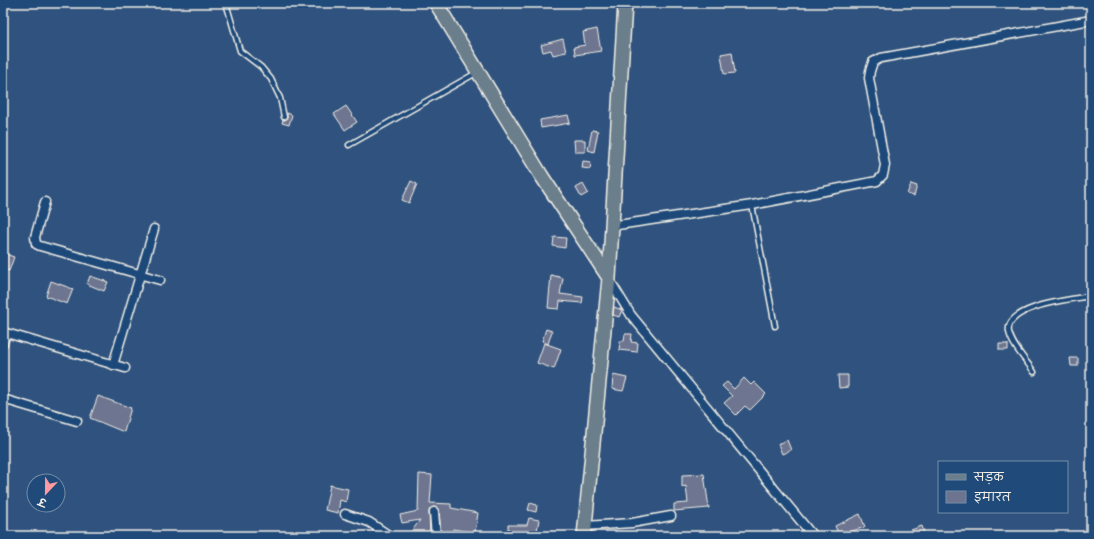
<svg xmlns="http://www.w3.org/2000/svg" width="1094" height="539" viewBox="0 0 1094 539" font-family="Caveat,'Playpen Sans Deva',sans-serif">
	<rect width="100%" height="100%" fill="#2f527e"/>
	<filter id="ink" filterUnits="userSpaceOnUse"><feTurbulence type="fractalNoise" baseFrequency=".025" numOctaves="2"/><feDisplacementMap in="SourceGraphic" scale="8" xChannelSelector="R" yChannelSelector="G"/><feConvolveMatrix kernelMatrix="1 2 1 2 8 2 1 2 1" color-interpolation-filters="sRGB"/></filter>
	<g filter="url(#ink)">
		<path fill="#6d7490" stroke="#f4f1e8" d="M597,29l4,22 -26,4 -1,-8 11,-2 -2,-13z
			M563,39l3,13 -13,3 -2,-5 -8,2 -2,-7z
			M732,52l3,21 -11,1 -3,-20z
			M346,106l11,16 -12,8 -11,-16z
			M287,113l5,2 -3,10 -7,-2 1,-3 4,-2z
			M568,115l2,8 -29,5 -1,-8z
			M592,130l6,1 -4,21 -6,-2z
			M574,140h11v12h-10z
			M583,161l8,1 -1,7 -8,-1z
			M411,181l6,3 -8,19 -7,-3z
			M583,184l5,9 -7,4 -5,-9z
			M911,184l6,2 -3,10 -7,-2z
			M554,237l12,1 -1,10 -12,-2z
			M3,253l11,4 -5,14 -6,-2z
			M551,275l12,3 -3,16 23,3 -1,6 -22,-2 -1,8 -11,-1z
			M90,276l18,6 -4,9 -17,-7z
			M51,281l22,8 -6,15 -21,-8z
			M614,307l8,3 -3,7 -6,-2z
			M546,329l6,2 -4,13 -6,-3z
			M625,334h7l-1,8 7,1 -1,9 -18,-2 1,-9h4z
			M544,343l17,6 -7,20 -17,-6z
			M999,344h9v6h-9z
			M1070,358h8v8h-7z
			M613,375l14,3 -4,13 -11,-2z
			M838,375h10v12l-9,1z
			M744,378l7,7 3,-3 12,12 -16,16 -5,-4 -9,9 -12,-12 8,-7 -10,-10 5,-4 7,7z
			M98,396l33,12 -7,24 -34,-14z
			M787,440l4,10 -9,4 -4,-10z
			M419,474l13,1 -2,28 21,1v4l27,5 -3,20 -22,-4 -1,7 -11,-2 -2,-23 -5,-4 -3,1 -2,4 1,24h-22l12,-16 -18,3 -2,-8 18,-4z
			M704,474l5,34 -35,3v-7l14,-1 -2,-17 -4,1v-12z
			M330,485l18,4 -2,13 -6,-2 -2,13 -13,-3z
			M530,503l7,2 -1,7 -8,-2z
			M860,514l5,13 -26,8 -4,-9z
			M529,518l10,2 -3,16h-28v-11h19z
			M922,526l2,7 -11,3 -2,-6z"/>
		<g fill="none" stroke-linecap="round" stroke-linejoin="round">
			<g stroke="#f4f1e8" stroke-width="7">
				<path id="lane" d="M226,3l14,48 21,16 10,12 9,19 4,19
					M349,145l127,-72
					M752,205l23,121
					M1034,372c-8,-12 -22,-26 -25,-40 -5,-26 64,-33 82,-36"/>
			</g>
			<g stroke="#f4f1e8" stroke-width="11">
				<path id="street" d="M45,202l-10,35 1,7 4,2 120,34
					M611,226l141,-21 125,-24 6,-6 2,-10 -16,-87 1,-7 3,-9 8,-4 210,-38
					M609,279l22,36 182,221
					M3,332l122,36
					M3,343l3,-10
					M113,365l41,-136
					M3,399l74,22
					M434,512l2,24
					M345,514l24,8 21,14
					M585,526l47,-3 39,-7"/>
			</g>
			<g stroke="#f4f1e8" stroke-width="16">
				<path id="primary" d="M436,3l105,172 68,103
					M584,536l25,-258 16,-275"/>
			</g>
			<use href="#lane" stroke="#1f4a7a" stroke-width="4"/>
			<use href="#street" stroke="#1f4a7a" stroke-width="8"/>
			<use href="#primary" stroke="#6b7e8b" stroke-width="13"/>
		</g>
	</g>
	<rect width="1094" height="539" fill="none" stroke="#1f4a7a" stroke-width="16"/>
	<rect x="8" y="8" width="1078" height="523" fill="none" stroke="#f4f1e8" stroke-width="1.5" filter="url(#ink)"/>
	<rect x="938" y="461" width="130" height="52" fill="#1f4a7a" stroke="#748da6"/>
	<rect x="946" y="474" width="20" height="6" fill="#6b7e8b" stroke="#748da6"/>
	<text x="974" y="481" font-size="12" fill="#f4f1e8">सड़क</text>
	<rect x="946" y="491" width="20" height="12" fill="#6d7490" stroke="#748da6"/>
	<text x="974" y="501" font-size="12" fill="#f4f1e8">इमारत</text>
	<g transform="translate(46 493) rotate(202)"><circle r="19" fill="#1f4a7a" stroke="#748da6"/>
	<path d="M0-3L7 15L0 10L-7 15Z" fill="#ff9aa2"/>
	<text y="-6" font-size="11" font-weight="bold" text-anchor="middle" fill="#f4f1e8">उ</text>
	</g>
</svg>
